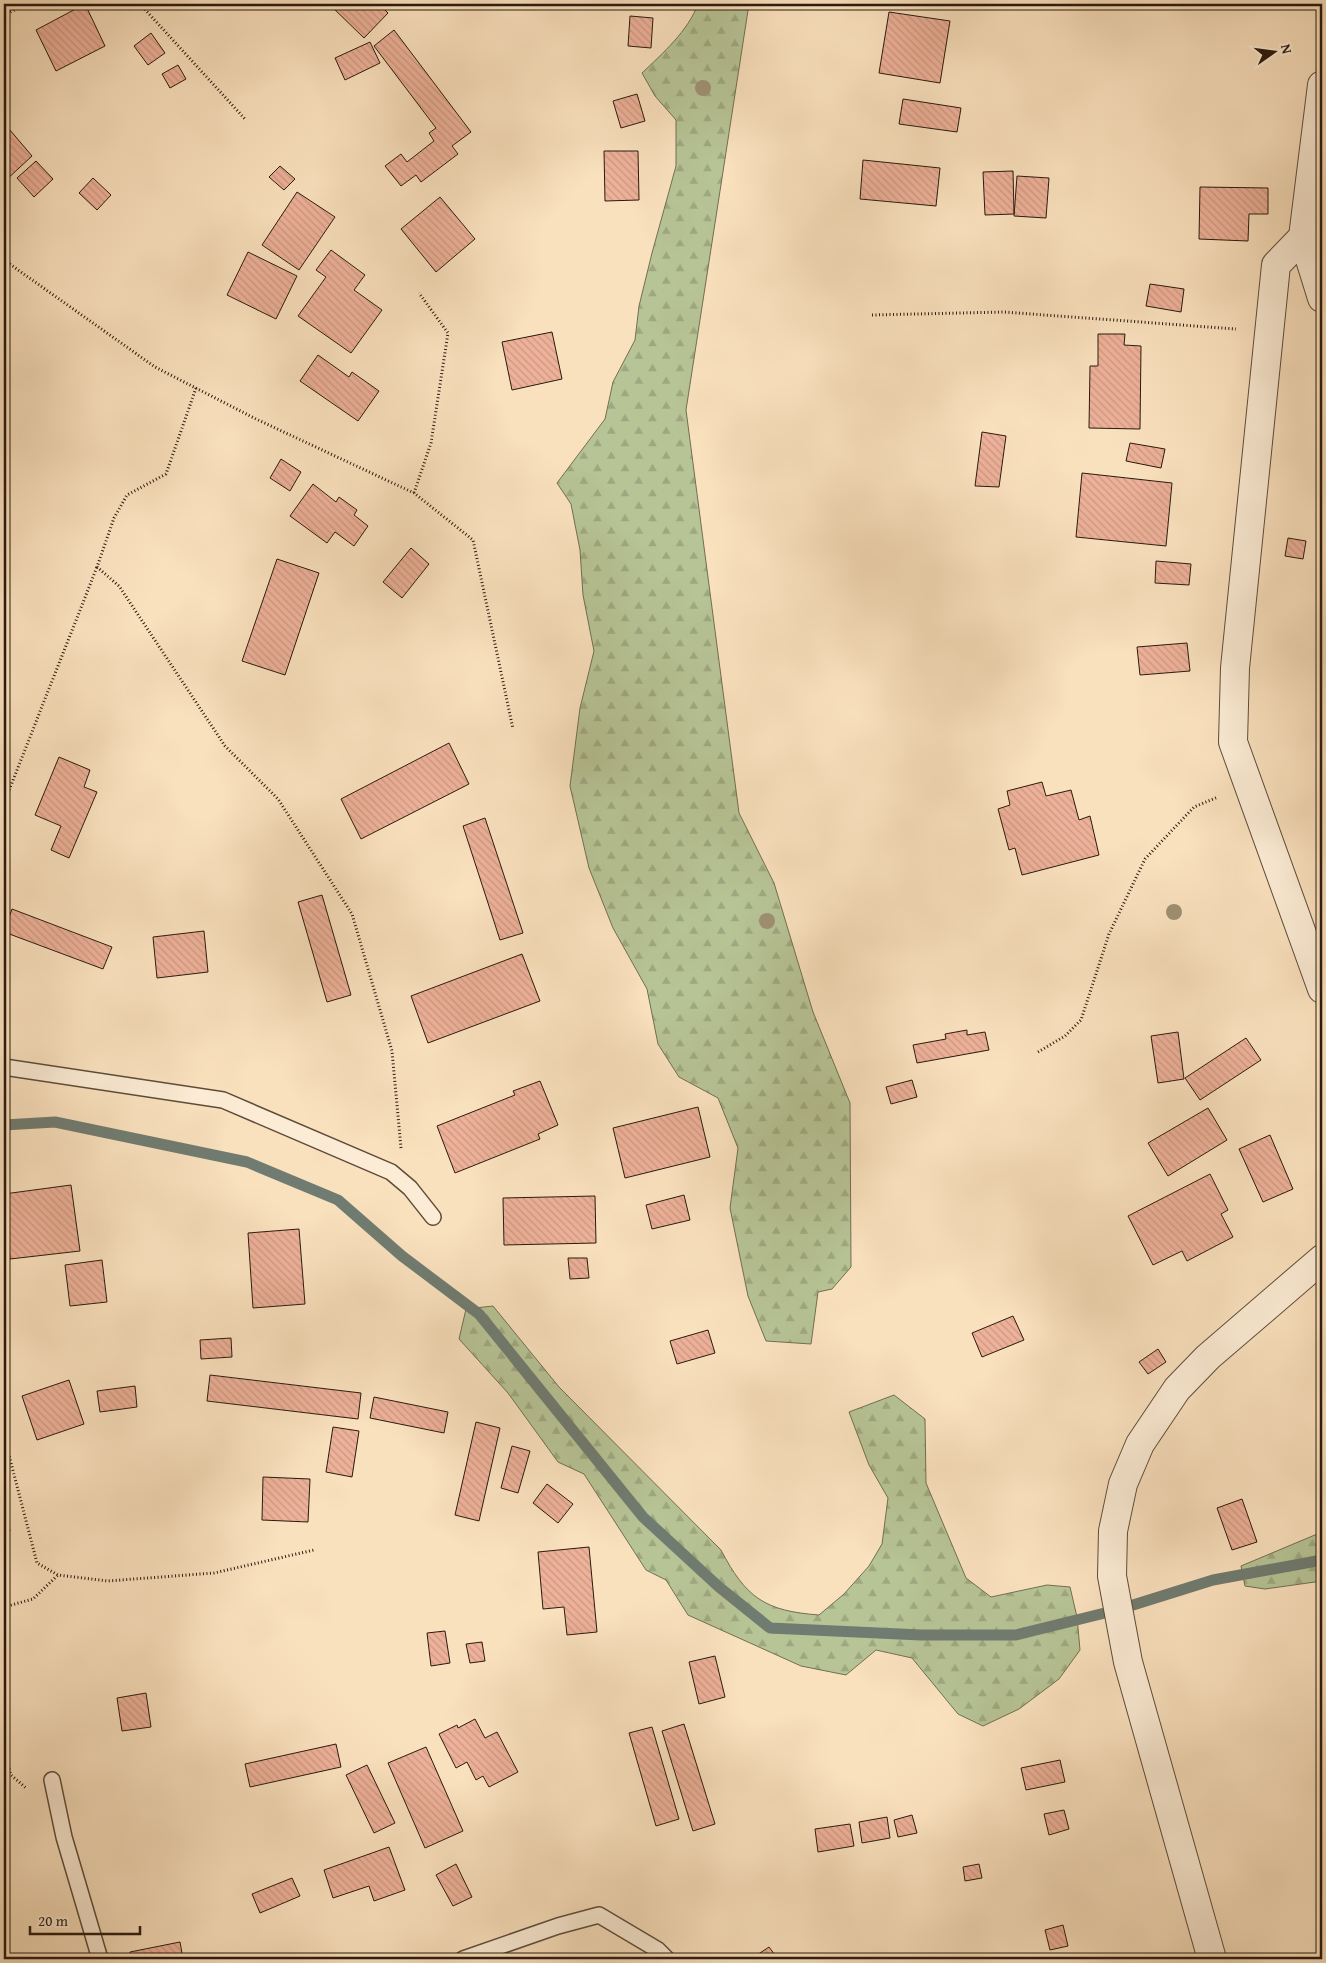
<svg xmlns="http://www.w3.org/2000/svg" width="1326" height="1963" viewBox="0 0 1326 1963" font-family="'Gentium Book Plus',serif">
	<defs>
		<pattern id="forest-firs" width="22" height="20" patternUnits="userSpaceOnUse" patternTransform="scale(1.25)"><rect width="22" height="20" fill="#b7c496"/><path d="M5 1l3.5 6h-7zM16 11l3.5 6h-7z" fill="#9ea880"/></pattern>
		<pattern id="building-back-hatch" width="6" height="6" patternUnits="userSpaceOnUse" patternTransform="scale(1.25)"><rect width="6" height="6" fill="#eeb199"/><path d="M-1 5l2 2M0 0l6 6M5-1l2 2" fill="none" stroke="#cc9883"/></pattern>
	</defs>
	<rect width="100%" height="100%" fill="#fae1be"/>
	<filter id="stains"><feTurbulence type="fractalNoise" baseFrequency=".004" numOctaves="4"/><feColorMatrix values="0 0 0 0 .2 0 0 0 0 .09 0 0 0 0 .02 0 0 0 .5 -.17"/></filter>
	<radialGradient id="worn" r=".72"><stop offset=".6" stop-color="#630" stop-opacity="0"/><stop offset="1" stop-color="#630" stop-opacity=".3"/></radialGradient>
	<path fill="url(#forest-firs)" stroke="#706f52" d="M698,4h51l-63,406 53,403 35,70 39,129 37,91 1,164 -19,22 -14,3 -7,52 -45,-3 -18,-45 -18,-88 8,-60 -20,-50 -39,-21 -21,-33 -11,-55 -34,-61 -24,-60 -19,-82 10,-78 14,-57 -11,-56 -3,-45 -9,-46 -14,-21 48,-64 8,-37 22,-42 4,-34 13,-53 24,-87v-46l-21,-24 -13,-23c21,-20 46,-42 56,-69z
		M493,1306l66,81 162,163c25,48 44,61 98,65l25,-21 25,-28 13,-22 6,-46 -19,-33 -20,-53 45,-17 31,24 1,64 40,95 25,19 56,-12 23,2 7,30 3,33 -21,29 -40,30 -36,17 -25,-12 -46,-56 -36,-8 -30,25 -45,-9 -113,-51 -22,-35 -20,-10 -62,-96 -26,-12 -50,-69 -49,-54 7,-30z
		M1322,1532v49l-57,8 -20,-3 -4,-20z"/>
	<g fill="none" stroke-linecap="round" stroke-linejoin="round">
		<path stroke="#707c71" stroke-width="11" d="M4,1125l51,-3 192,40 91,38 64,56 77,58 164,203 76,70 51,41 151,7h95l101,-25 96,-30 109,-20"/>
	</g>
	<path fill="url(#building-back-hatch)" stroke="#2a1a0d" d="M85,4l20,42 -49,25 -20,-41z
		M329,4h50l9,9 -24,25z
		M889,12l61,9 -10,62 -61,-10z
		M630,16l23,2 -2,30 -23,-2z
		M394,30l77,102 -19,14 6,8 -37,28 -5,-7 -15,11 -16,-20 16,-12 6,8 27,-21 -5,-8 7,-5 -62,-82z
		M151,33l14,20 -17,12 -14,-19z
		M370,42l10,21 -35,17 -10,-22z
		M178,65l8,14 -16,9 -8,-14z
		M637,94l8,27 -24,7 -8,-27z
		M903,99l58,9 -4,24 -58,-8z
		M4,123l28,33 -27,25 -1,-2z
		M604,151h34l1,49 -34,1z
		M863,160l77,8 -4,38 -76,-7z
		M36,161l17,18 -19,18 -17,-19z
		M280,166l15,13 -11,11 -15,-13z
		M1013,171l1,43 -29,1 -2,-43z
		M1017,176l32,2 -3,40 -32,-2z
		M93,178l18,17 -14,15 -18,-17z
		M1200,187l68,1v26h-19l-1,27 -49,-2z
		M297,192l38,25 -36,53 -37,-25z
		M440,197l35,42 -39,33 -35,-43z
		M331,250l34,25 -11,15 28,20 -31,43 -53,-37 28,-39 -10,-7z
		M248,252l49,24 -21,43 -49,-24z
		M1150,284l34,5 -3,23 -35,-6z
		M552,332l10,47 -50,11 -10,-48z
		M1098,334h27l-1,11 17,1 -1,83 -51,-1 1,-62h8z
		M318,355l31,22 3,-5 27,19 -21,30 -58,-40z
		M982,432l24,4 -7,51 -24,-1z
		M1130,443l35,6 -4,19 -35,-7z
		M281,459l20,13 -11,19 -20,-13z
		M1082,473l90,10 -6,63 -90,-9z
		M313,484l23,18 3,-5 18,13 -3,5 14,11 -14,20 -19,-14 -8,11 -37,-27z
		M1288,538l18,3 -3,18 -18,-3z
		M411,548l18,16 -27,34 -19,-16z
		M277,559l42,14 -34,102 -43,-14z
		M1156,561l35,3 -2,21 -34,-2z
		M1187,643l3,28 -50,4 -3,-28z
		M449,743l20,41 -108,55 -20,-40z
		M59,757l31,13 -6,17 13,5 -28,66 -18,-8 10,-24 -26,-11z
		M1042,782l4,14 25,-6 8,30 11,-4 9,39 -77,20 -7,-27 -6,2 -11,-41 12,-4 -3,-14z
		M485,818l38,115 -23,7 -37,-114z
		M322,895l29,100 -24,7 -29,-100z
		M12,909l100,38 -9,22 -99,-37z
		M204,931l4,41 -51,6 -4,-41z
		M522,954l18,47 -112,42 -17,-47z
		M967,1030v5l18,-3 4,18 -72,13 -4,-18 33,-6 -1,-5z
		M1178,1032l6,47 -26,4 -7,-47z
		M1246,1038l15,22 -61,40 -15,-22z
		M912,1080l5,17 -26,7 -5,-17z
		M540,1081l18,44 -20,9 2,5 -85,34 -18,-47 78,-31 -2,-4z
		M698,1107l12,50 -85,21 -12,-50z
		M1208,1108l19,32 -59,36 -20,-33z
		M1270,1135l23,54 -30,13 -24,-53z
		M1210,1174l18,36 -7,4 12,23 -46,24 -5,-10 -29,14 -25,-49z
		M71,1185l9,66 -70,8 -6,-65z
		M684,1195l6,25 -38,9 -6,-24z
		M595,1196l1,47 -92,2 -1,-47z
		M299,1229l6,75 -52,4 -5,-75z
		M568,1258h19l2,20 -19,1z
		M102,1260l5,42 -37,4 -5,-41z
		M1013,1316l11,24 -42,17 -10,-24z
		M708,1330l7,23 -38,11 -7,-23z
		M231,1338l1,19 -31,2 -1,-19z
		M1158,1349l8,13 -18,12 -9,-12z
		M210,1375l151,18 -3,26 -151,-18z
		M69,1380l15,44 -47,16 -15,-44z
		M135,1386l2,21 -37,5 -3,-21z
		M374,1397l74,15 -4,21 -74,-15z
		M476,1422l24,6 -21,93 -24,-6z
		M333,1427l26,4 -7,46 -26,-5z
		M512,1446l18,5 -12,42 -17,-5z
		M263,1477l47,2 -2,43 -46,-2z
		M547,1484l26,20 -15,19 -25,-20z
		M1242,1499l15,43 -25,8 -15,-42z
		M4,1503l6,28 -6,1z
		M589,1547l8,85 -30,3 -3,-28 -21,2 -5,-57z
		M445,1631l5,32 -19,3 -4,-33z
		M482,1642l3,19 -15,2 -4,-19z
		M715,1656l10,41 -26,7 -10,-42z
		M146,1693l5,34 -29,4 -5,-33z
		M475,1719l10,19 12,-6 21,40 -29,15 -6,-11 -7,4 -9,-18 -11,6 -17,-34 18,-9 1,3z
		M684,1724l31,100 -22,7 -31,-100z
		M652,1727l27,92 -23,7 -27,-93z
		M336,1744l5,23 -91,20 -5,-23z
		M426,1747l37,84 -38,17 -37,-85z
		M1060,1760l5,22 -39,8 -5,-22z
		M367,1765l28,58 -21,10 -28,-58z
		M1064,1810l5,19 -20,6 -5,-21z
		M912,1815l5,18 -19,4 -4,-17z
		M887,1817l3,21 -28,5 -3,-21z
		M850,1824l4,22 -36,6 -3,-23z
		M389,1847l16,43 -31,11 -5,-15 -36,12 -9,-28z
		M456,1864l16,33 -19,9 -17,-31z
		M979,1864l3,14 -17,3 -2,-14z
		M292,1878l8,18 -40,17 -8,-19z
		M1063,1925l5,21 -18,4 -5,-20z
		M180,1942l3,17h-52l-1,-7z
		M769,1947l9,12h-27z"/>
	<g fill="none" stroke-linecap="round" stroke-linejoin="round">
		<g stroke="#5e4c39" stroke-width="18">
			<path id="lane" d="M4,1067l219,33 168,72 19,16 23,29
				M52,1780l12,57 36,122
				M463,1959l95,-33 41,-11 59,35 9,9"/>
		</g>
		<g stroke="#5e4c39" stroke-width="30">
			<path id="street" d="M1322,85l-19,152 -27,28 -41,403 -2,74 89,247
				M1303,237l19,61
				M1212,1959l-84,-297 -16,-86 1,-45 10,-47 17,-40 37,-55 31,-32 114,-98"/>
		</g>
		<path stroke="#2a1a0d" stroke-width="3" stroke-dasharray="1 2.5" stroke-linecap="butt" d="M140,4l105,115
			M4,15l23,-11
			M4,260l151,107 101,52 158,74 59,47 40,189
			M872,315l132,-3 232,17
			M196,388l-30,86 -39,21 -13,23 -17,49 22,19 106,160 53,53 74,115 40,137 9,97
			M414,493l17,-50 17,-110 -29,-40
			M4,803l93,-236
			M1038,1052l27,-16 16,-16 28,-86 36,-75 49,-52 24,-10
			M4,1436l33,127 21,12 50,6 106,-8 100,-23
			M4,1607l29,-8 25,-24
			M4,1752l7,23 15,13"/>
		<use href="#lane" stroke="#fcecd5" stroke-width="15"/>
		<use href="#street" stroke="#fcecd5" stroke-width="28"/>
	</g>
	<g fill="#9f9073">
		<circle cx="703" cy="88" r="8"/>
		<circle cx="1174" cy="912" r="8"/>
		<circle cx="767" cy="921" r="8"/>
	</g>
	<rect width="1326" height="1963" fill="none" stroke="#fae1be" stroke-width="20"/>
	<rect x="5" y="5" width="1316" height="1953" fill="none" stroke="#2a1a0d" stroke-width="2.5"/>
	<rect x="10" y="10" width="1306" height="1943" fill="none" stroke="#2a1a0d"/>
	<g transform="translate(1274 52) rotate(76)" stroke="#fcecd5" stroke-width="4" paint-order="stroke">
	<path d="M0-4L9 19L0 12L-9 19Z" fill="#2a1a0d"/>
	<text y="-8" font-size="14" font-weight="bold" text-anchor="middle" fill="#2a1a0d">N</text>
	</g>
	<path d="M30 1926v8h110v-8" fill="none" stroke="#2a1a0d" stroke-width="2.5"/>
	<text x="38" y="1926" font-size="15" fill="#2a1a0d" stroke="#fcecd5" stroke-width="4" paint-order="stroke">20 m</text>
	<rect width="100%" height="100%" filter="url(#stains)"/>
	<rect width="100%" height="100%" fill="url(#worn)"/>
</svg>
